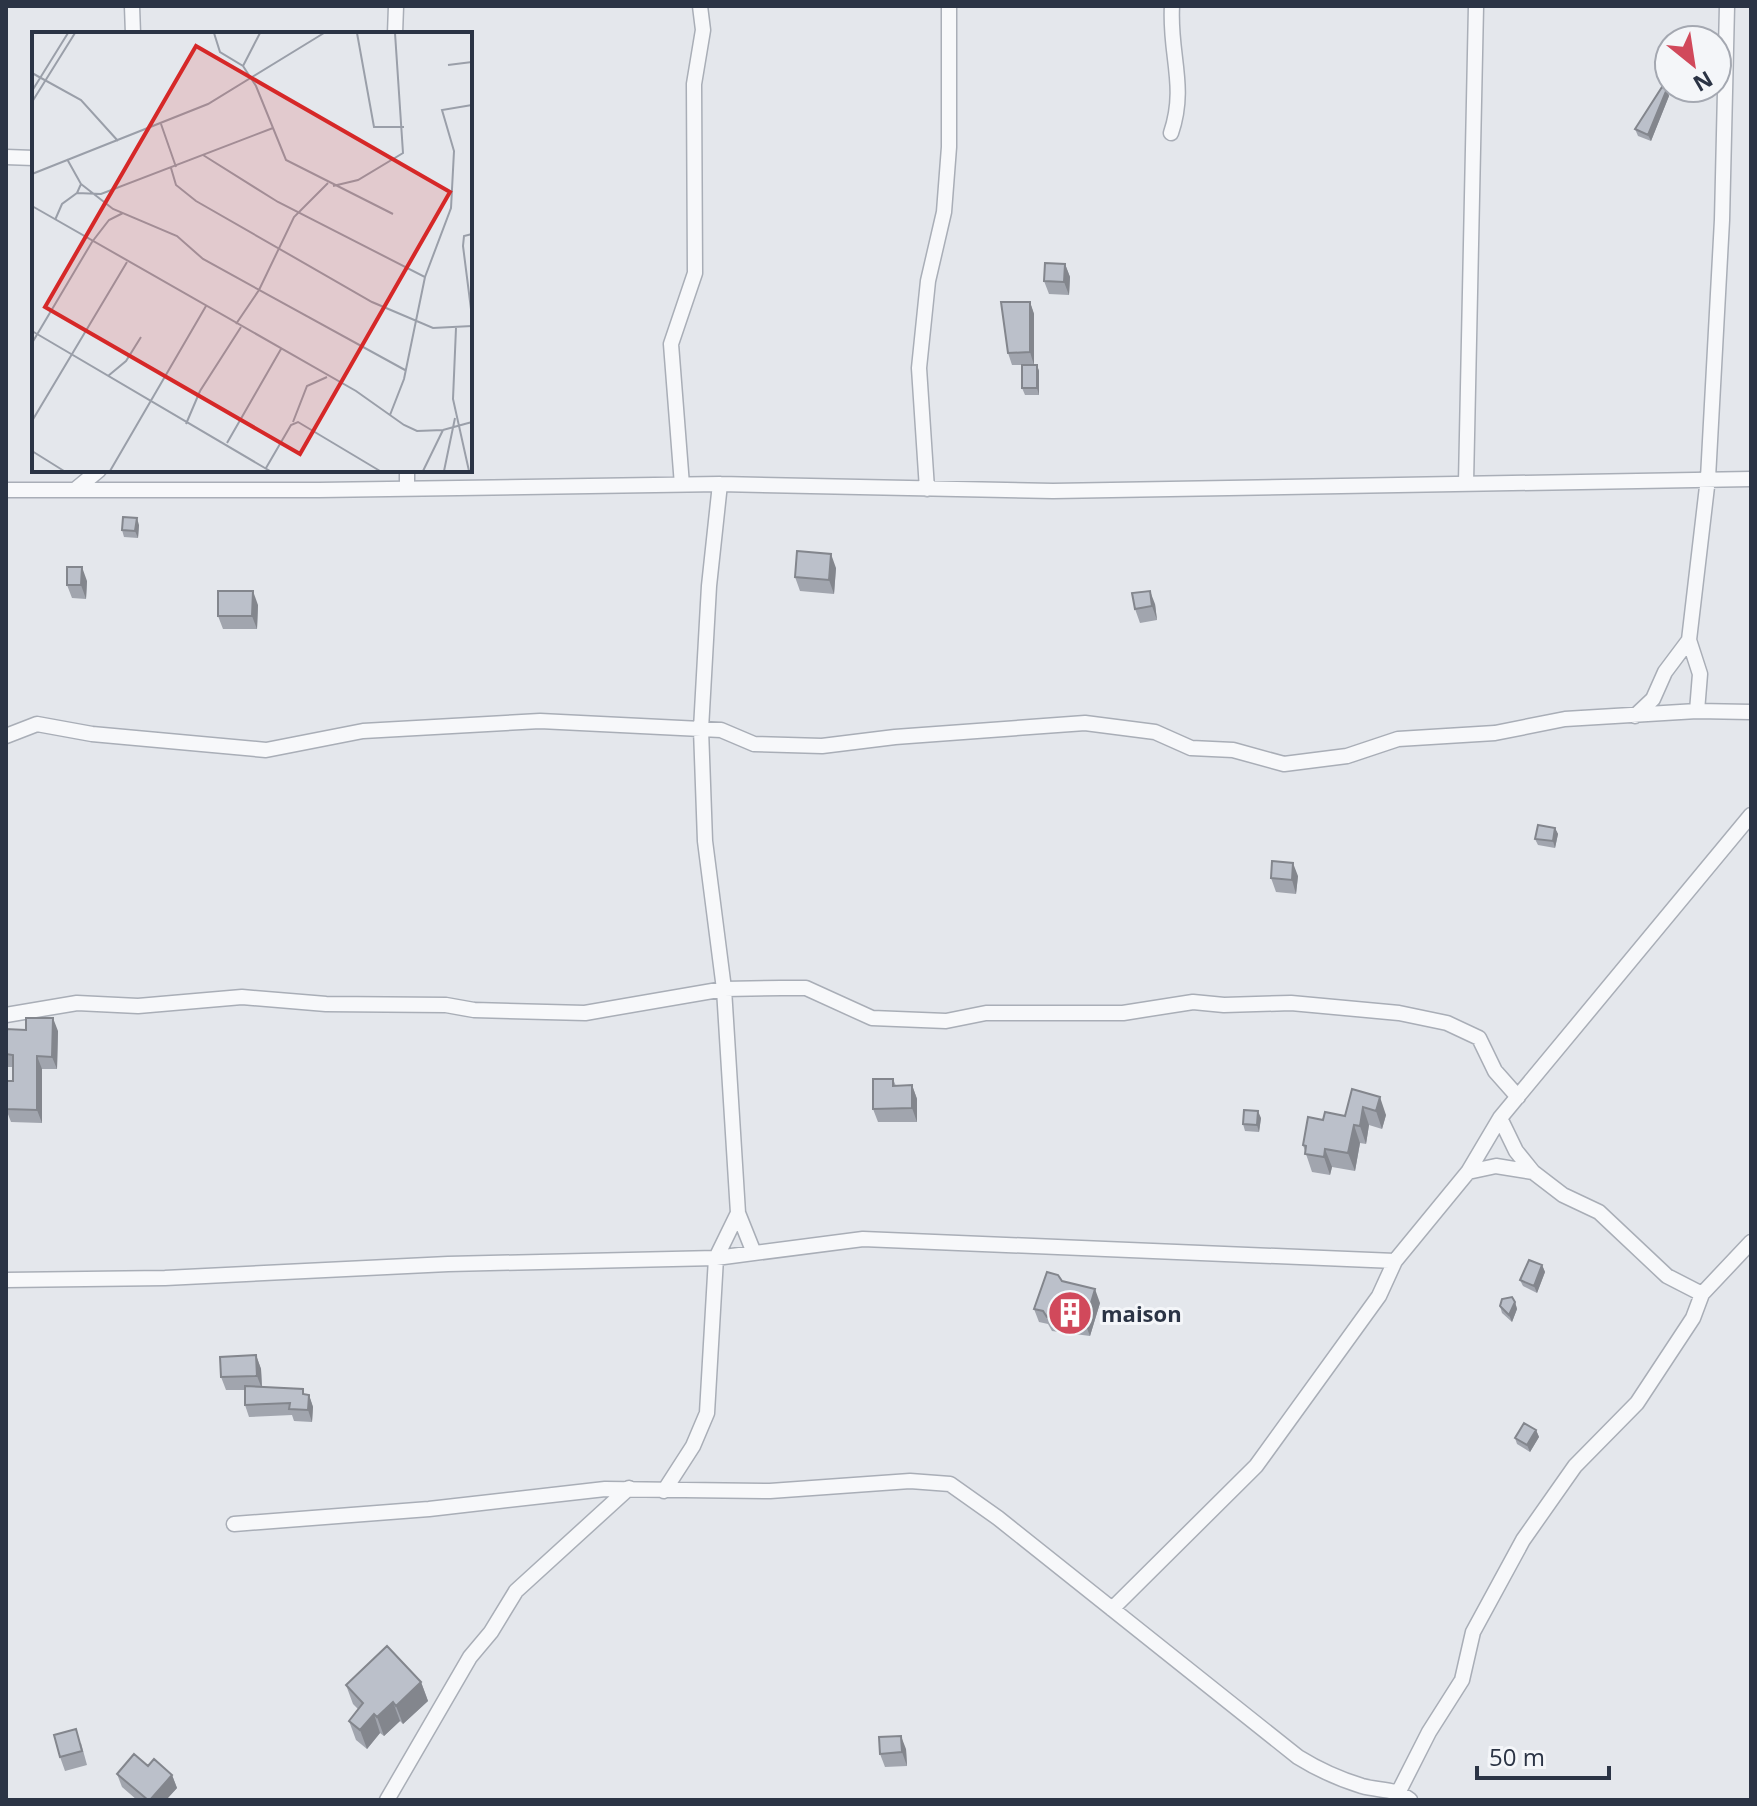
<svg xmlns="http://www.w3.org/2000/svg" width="1757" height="1806" viewBox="0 0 1757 1806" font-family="'Open Sans',sans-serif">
	<rect width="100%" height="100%" fill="#e4e7ec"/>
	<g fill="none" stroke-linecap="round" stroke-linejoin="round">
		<g stroke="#a9aeb7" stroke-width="17">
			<path id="minor" d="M132,6l1,28
				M395,34l1,-28
				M1171,133c16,-47 -2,-79 1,-127
				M6,157l28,1
				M407,470v19
				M1466,483l10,-477
				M682,485l-11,-141 24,-71 -1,-189 9,-54 -3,-24
				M76,489l23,-19
				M927,489l-8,-121 9,-87 16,-69 5,-65v-141
				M6,490h313l401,-6 333,7 698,-12
				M1689,640l11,34 -3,37
				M1635,716l18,-17 12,-27 24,-32 19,-162 14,-258 5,-214
				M6,736l31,-12 55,10 174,16 97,-19 177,-10 181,9 33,14 68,2 73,-9 190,-14 70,9 36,16 42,2 51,14 63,-8 51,-17 97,-6 70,-14 132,-8 54,1
				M6,1015l71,-12 61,3 104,-9 84,7 120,1 28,5 111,3 139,-24 57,-1h25l66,30 74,3 40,-8h137l70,-11 31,3 67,-2 108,10 48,10 32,15 16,33 23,26
				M1500,1118l16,33 17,21 30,23 36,17 68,64 35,18
				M1468,1172l28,-6 37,6
				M738,1213l16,40
				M6,1280l159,-2 283,-14 268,-6 147,-19 532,22
				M664,1491l29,-45 14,-33 9,-155 22,-45 -14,-224 -19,-148 -4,-112 8,-143 11,-102
				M234,1524l195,-15 176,-20 165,2 140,-10 40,3 48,34 300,239c21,13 41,22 64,29 18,5 33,2 48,14
				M1112,1609l144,-143 123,-170 16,-35 73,-89 32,-54 251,-303
				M1395,1799l34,-67 33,-52 11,-48 50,-92 52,-74 62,-63 56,-85 9,-24 49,-52
				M387,1800l83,-143 21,-25 25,-41 113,-103"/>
		</g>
		<use href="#minor" stroke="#f7f8fa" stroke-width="14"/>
	</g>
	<path fill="#a1a5ae" d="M1667,89l2,7 -18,45 -13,-5 -3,-7z
		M1065,264l5,13 -1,18 -20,-1 -5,-13z
		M1030,302l4,12v51h3l2,6v24h-14l-3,-7v-23h-10l-4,-12z
		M139,525l-1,13 -14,-1 -2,-7z
		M836,568l-2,26 -34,-3 -5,-14z
		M87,581l-1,18 -14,-1 -5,-13z
		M1155,604l2,16 -17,3 -5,-14z
		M258,605l-1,24h-34l-5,-13z
		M1555,828l3,6 -3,14 -17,-3 -3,-6z
		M1298,876l-2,18 -20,-2 -5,-14z
		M6,1029l52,2 -1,38h-15v54l-31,-1 -5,-13 7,-28v-14h-7z
		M893,1079l3,7 16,-1 5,14v23h-39l-5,-13z
		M1352,1089l34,26 -4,14 -13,-4 -3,19 -6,-1 -5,28 -23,-4 -2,8 -18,-3 -9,-27 42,-29z
		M1261,1118l-2,14 -14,-1 -2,-7z
		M1542,1265l3,7 -8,21 -14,-7 -3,-6z
		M1062,1281l38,22 -10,33 -38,-5 -4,-7 -9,-2 -5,-13z
		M1515,1302l2,7 -5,13 -10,-9 -2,-7z
		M256,1355l5,14 1,18 47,8 4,12 -1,15 -18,-1 -2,-6 -43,2 -4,-12v-15h-19l-5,-13z
		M1536,1430l3,7 -9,15 -13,-8 -2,-6z
		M421,1682l7,19 -25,23 -3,-3 -16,15 -4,-3 -13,16 -11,-9 -7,-19 9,-12 -5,-5 -7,-19z
		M81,1743l6,22 -22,6 -5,-14z
		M906,1749l1,17 -22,1 -5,-13z
		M117,1774l55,1 5,13 -11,12h-29l-15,-13z"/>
	<path fill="#83868d" d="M1667,89l2,7 -18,45 -3,-6z
		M1065,264l5,13 -1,18 -5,-13z
		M1030,302l4,12v51l-4,-13z
		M1037,365l2,6v24l-2,-7z
		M137,518l2,7 -1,13 -3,-7z
		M831,554l5,14 -2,26 -5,-14z
		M82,567l5,14 -1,18 -5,-14z
		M253,591l5,14 -1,24 -5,-13z
		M1150,591l5,13 2,16 -5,-14z
		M1555,828l3,6 -3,14 -2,-7z
		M1293,863l5,13 -2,18 -4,-14z
		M53,1018l5,13 -1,38 -5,-12z
		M37,1056l5,13v54l-5,-13z
		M912,1085l5,14v23l-5,-14z
		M1380,1097l6,18 -4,14 -6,-18z
		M1363,1107l6,18 -3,19 -6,-18z
		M1258,1111l3,7 -2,14 -2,-7z
		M1354,1125l6,18 -5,28 -7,-18z
		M1325,1149l7,18 -2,8 -6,-18z
		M1542,1265l3,7 -8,21 -3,-7z
		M1095,1289l5,14 -10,33 -5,-13z
		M1515,1302l2,7 -5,13 -3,-7z
		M256,1355l5,14 1,20 -5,-13z
		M309,1395l4,12 -1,15 -4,-12z
		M1536,1430l3,7 -9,15 -3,-7z
		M421,1682l7,19 -25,23 -7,-18z
		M393,1702l7,19 -16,15 -7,-19z
		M374,1714l6,19 -13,16 -7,-19z
		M901,1736l5,13 1,17 -5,-14z
		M172,1775l5,13 -11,12h-16z"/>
	<path fill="#bbc0ca" stroke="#83868d" stroke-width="2" d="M1662,87l5,2 -19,46 -13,-6z
		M1045,263l20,1 -1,18 -20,-1z
		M1001,302h29v50l-22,1z
		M1022,365h15v23h-15z
		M123,517l14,1 -2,13 -13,-1z
		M797,551l34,3 -2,26 -34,-3z
		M67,567h15l-1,18h-14z
		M218,591h35l-1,25h-34z
		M1150,591l2,15 -17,3 -3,-16z
		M1538,825l17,3 -2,13 -18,-2z
		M1272,861l21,2 -1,17 -21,-2z
		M26,1018h27l-1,39 -15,-1v54l-31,-1 1,-28h6v-26l-7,-1v-25l20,1z
		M873,1079h20v7l19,-1v23l-39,1z
		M1352,1089l28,8 -4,14 -13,-4 -3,19 -6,-1 -6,28 -23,-4 -1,8 -19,-3 1,-8 -3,-1 5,-28 15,3 2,-8 20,4z
		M1244,1110l14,1 -1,14 -14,-1z
		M1529,1260l13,5 -8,21 -14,-6z
		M1047,1272l11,3 4,6 33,8 -10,34 -38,-6 -4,-6 -9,-2z
		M1512,1297l3,5 -6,13 -9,-9 2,-7z
		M256,1355l1,21 -36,1 -1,-20z
		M245,1386l58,3v5l6,1 -1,15 -19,-1 1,-6 -45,2z
		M1524,1423l12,7 -9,15 -12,-7z
		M387,1646l34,36 -25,24 -3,-4 -16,15 -3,-3 -14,16 -11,-9 14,-18 -17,-18z
		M76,1729l6,22 -22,6 -6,-22z
		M901,1736l1,16 -22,2 -1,-17z
		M134,1754l14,12 6,-7 18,16 -22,25h-2l-31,-26z"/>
	<defs>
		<g id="building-disc" transform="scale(2.3)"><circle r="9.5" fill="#d1495b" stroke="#f4f6f9"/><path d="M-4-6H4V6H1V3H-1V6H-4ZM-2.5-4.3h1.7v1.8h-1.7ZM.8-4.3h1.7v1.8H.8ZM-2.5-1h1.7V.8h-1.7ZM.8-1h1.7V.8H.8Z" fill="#fff"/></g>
	</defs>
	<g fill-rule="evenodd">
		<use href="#building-disc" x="1070" y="1313"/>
	</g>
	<g text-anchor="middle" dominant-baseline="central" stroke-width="6" stroke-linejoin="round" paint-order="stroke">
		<g font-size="22" font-weight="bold" fill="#2b3445" stroke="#f4f6f9" text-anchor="start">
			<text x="1101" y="1313">maison</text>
		</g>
	</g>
	<g transform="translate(32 32)">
		<rect width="440" height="440" fill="#e4e7ec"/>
		<path fill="none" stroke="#9a9fa9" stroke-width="2" d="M182,1l6,19 23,14 13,20 30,74 107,54M325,1l17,94h30M416,33l24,-3M211,34l17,-33M0,41l49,27 37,41M0,59l36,-58M0,70l43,-69M129,92l15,43M171,123l75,47 147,75 -21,102 -14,36M35,127l14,25 -4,9M139,136l5,17 20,16 176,101 61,26 39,-2M0,142l176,-70 116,-71M49,152l32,25 64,27 26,23 202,111M301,154l25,-6 45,-27 -8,-120M0,174l324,185 48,34 13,6 26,-1 29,-8M23,188l7,-16 15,-11 24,1 172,-66M440,202l-8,2 -1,10 9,71M393,245l26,-69 3,-57 -12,-41 30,-5M204,292l23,-34 35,-73 34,-34M424,296l-3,71 16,72M0,299l238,140M0,311l60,-101 17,-22 14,-7M76,344l18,-15 15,-24M0,389l95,-159M261,390l14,-36 20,-9M154,392l14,-33 41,-64M195,411l54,-94M0,419l32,20M234,436l25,-43 7,-3 82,49M78,439l96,-165M391,439l20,-41M412,439l11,-53"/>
		<path fill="#d62828" fill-opacity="0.15" stroke="#d62828" stroke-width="4" d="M164,14l254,146 -150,262 -255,-147z"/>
		<rect width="440" height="440" fill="none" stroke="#2b3445" stroke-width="4"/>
	</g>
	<rect width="1757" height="1806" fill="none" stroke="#2b3445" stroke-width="16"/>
	<g transform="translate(1693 64) rotate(150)"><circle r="38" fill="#f4f6f9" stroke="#a4a8b1" stroke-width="2"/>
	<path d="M0-6L14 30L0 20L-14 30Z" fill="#d1495b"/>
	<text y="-12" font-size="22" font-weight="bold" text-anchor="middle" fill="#2b3445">N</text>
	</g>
	<path d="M1477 1766v12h132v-12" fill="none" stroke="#2b3445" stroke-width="4"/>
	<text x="1489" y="1766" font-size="24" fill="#2b3445" stroke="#f4f6f9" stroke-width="6" paint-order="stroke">50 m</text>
</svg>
